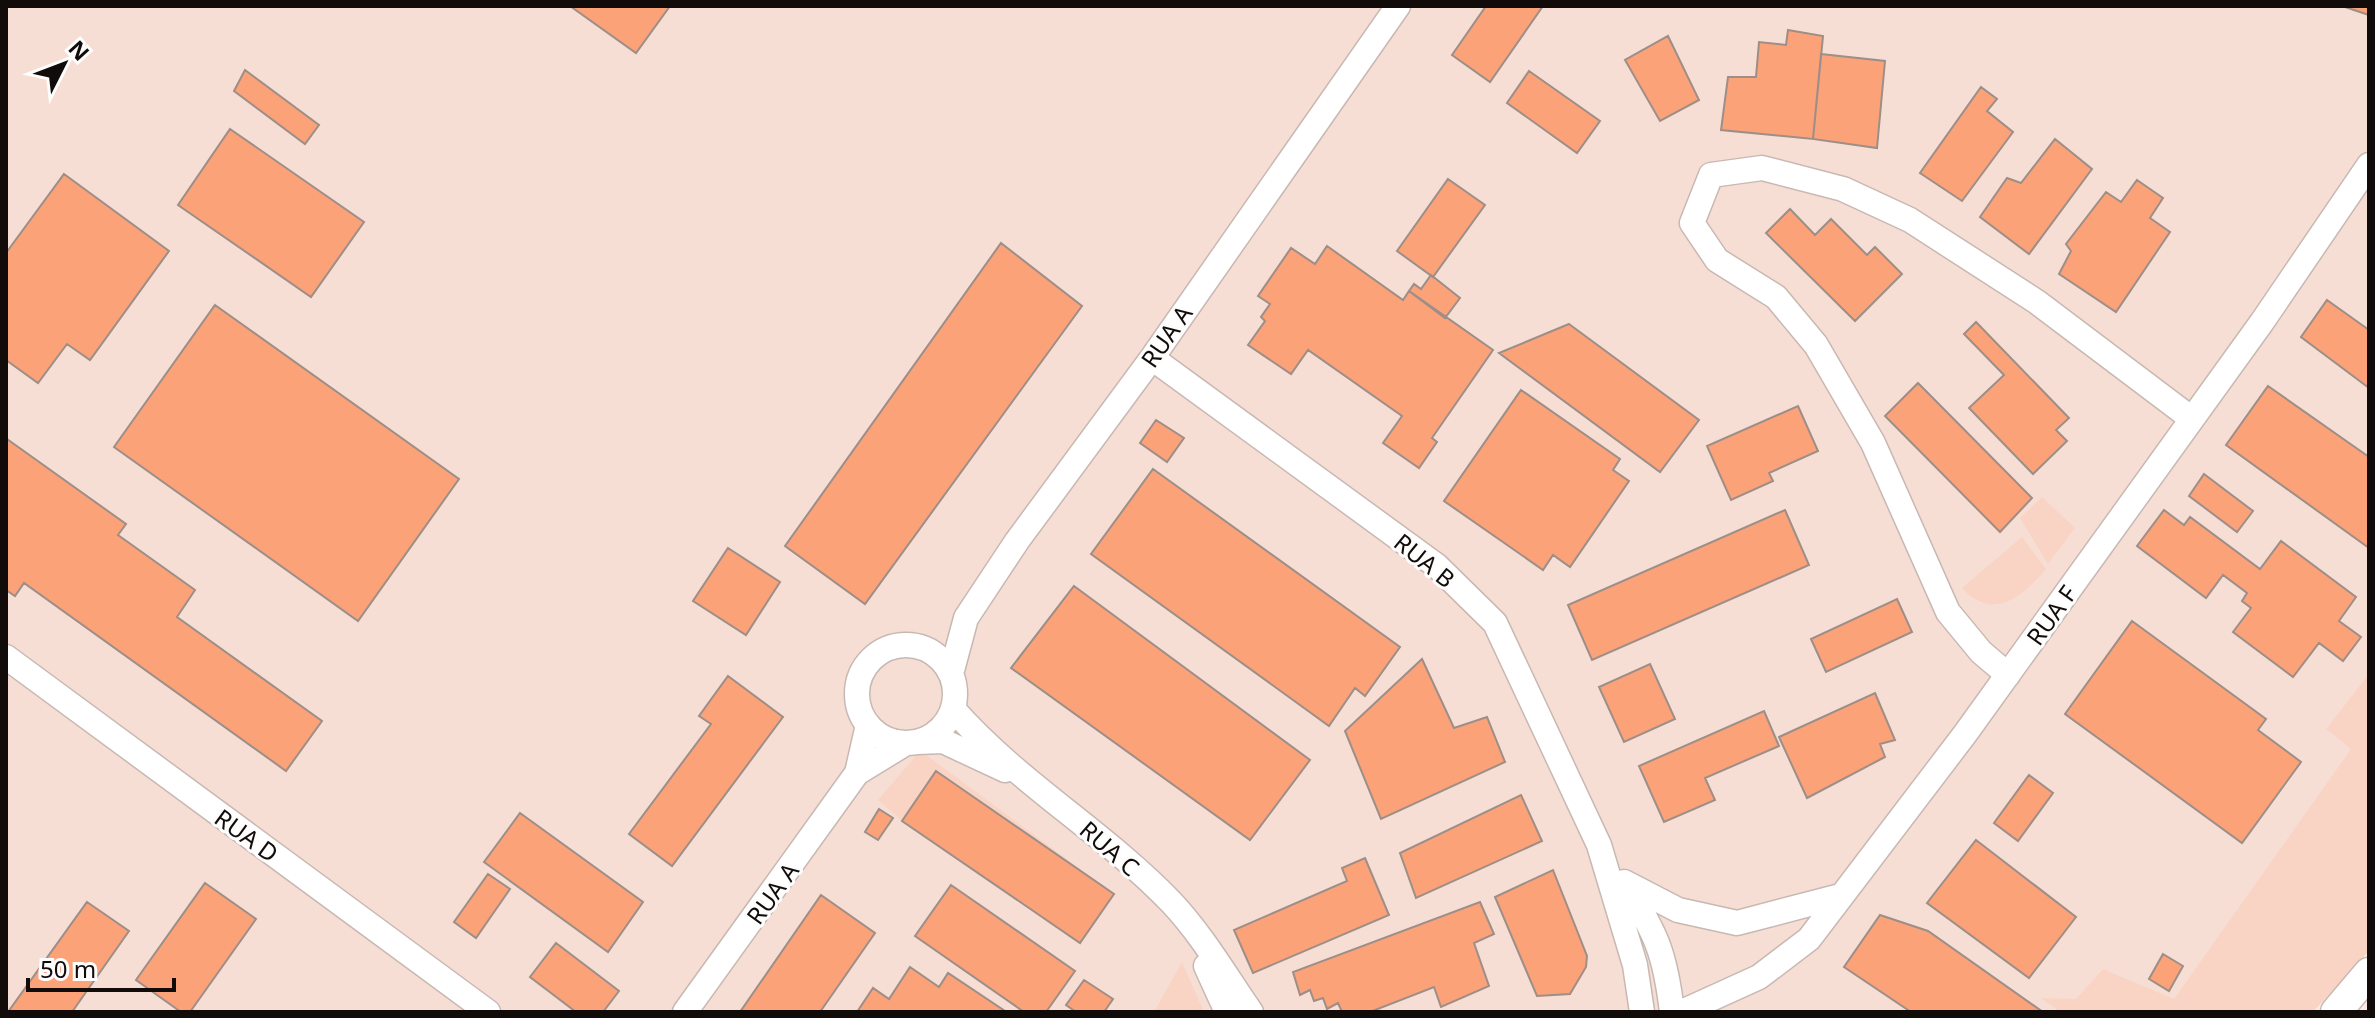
<svg xmlns="http://www.w3.org/2000/svg" width="2375" height="1018" viewBox="0 0 2375 1018" font-family="'Noto Sans',sans-serif">
	<rect width="100%" height="100%" fill="#fdece5"/>
	<path fill="#f7ded4" d="M6,6h2363v931l-61,75h-2302z"/>
	<path fill="#f9d4c4" d="M2042,497l33,31 -27,36 -28,-46z
		M2022,537l24,32c-22,26 -53,54 -84,19z
		M2369,674v277l-56,61h-253l-19,-14 35,1 27,-30 71,30 177,-250 -25,-20z
		M919,752l6,2 189,140 -178,-123 -34,50 -24,-21z
		M1182,962l22,50h-50z"/>
	<path fill="#fca279" stroke="#9d8e88" stroke-width="2" d="M570,6h100l-34,47z
		M1486,6h57l-53,76 -38,-27z
		M2342,6h27v9z
		M1788,30l35,6 -10,103 -92,-9 7,-53h28l3,-35 27,3z
		M1668,36l31,64 -39,21 -35,-61z
		M1821,54l64,7 -8,87 -64,-9z
		M245,70l74,55 -14,19 -71,-53z
		M1529,71l71,50 -23,32 -70,-50z
		M1981,87l16,12 -10,12 26,21 -51,69 -42,-28z
		M230,129l134,93 -53,75 -133,-92z
		M2055,139l37,30 -63,85 -49,-37 27,-39 14,5z
		M64,174l105,77 -79,109 -23,-16 -29,39 -32,-23v-107z
		M1448,179l37,26 -52,72 -36,-26z
		M2137,180l26,18 -13,20 20,14 -54,80 -57,-38 12,-23 -5,-7 40,-52 15,10z
		M1790,209l25,26 16,-16 36,36 8,-8 27,27 -47,47 -89,-88z
		M1001,243l81,63 -217,298 -80,-58z
		M1327,246l76,54 6,-9 84,59 -61,88 5,4 -18,26 -36,-25 19,-27 -94,-66 -17,24 -43,-29 17,-24 -4,-4 9,-13 -12,-8 33,-48 24,16z
		M1431,275l29,23 -15,20 -36,-27 5,-7 7,5z
		M2327,300l42,30v58l-68,-51z
		M215,305l244,174 -101,142 -244,-174z
		M1976,322l93,96 -13,12 11,11 -34,33 -64,-66 35,-33 -40,-41z
		M1569,324l130,96 -39,52 -161,-119z
		M1918,383l114,115 -32,34 -115,-116z
		M2268,386l101,71v91l-143,-103z
		M1521,390l99,69 -7,11 16,11 -59,86 -17,-12 -10,15 -99,-69z
		M1798,406l20,45 -49,22 4,8 -42,19 -24,-54z
		M1156,420l28,18 -17,24 -27,-19z
		M7,439l119,85 -8,11 77,55 -18,27 145,104 -36,50 -262,-188 -9,13 -9,-6z
		M1153,469l247,178 -35,49 -10,-8 -26,38 -238,-172z
		M2204,474l49,37 -16,21 -48,-36z
		M1785,510l24,55 -217,95 -24,-55z
		M2164,510l20,15 6,-8 70,52 21,-28 75,56 -17,24 22,16 -18,24 -24,-18 -26,34 -60,-45 18,-24 -9,-7 5,-8 -24,-18 -17,23 -69,-52z
		M728,548l52,34 -34,53 -53,-34z
		M1074,586l236,174 -60,80 -239,-172z
		M1897,599l15,33 -86,40 -15,-33z
		M2132,621l134,98 -8,11 43,32 -59,81 -177,-129z
		M1422,659l32,69 33,-11 18,45 -124,57 -36,-88z
		M1650,664l25,55 -51,23 -25,-55z
		M728,676l55,41 -111,149 -43,-32 82,-110 -12,-8z
		M1875,693l20,47 -15,4 5,13 -78,41 -28,-61z
		M1764,711l15,35 -74,32 10,22 -51,22 -25,-56z
		M936,771l178,123 -34,49 -178,-122z
		M2029,775l24,18 -35,48 -24,-18z
		M1521,795l21,46 -126,57 -16,-45z
		M879,809l14,9 -15,22 -13,-8z
		M520,813l123,89 -35,50 -124,-90z
		M1976,840l100,77 -47,61 -102,-75z
		M1365,858l24,57 -136,58 -19,-43 113,-49 -5,-13z
		M1553,870l34,86 -1,11 -16,27 -33,2 -42,-99z
		M488,874l22,15 -34,49 -22,-16z
		M205,883l51,36 -66,93h-9l-45,-32z
		M951,885l124,86 -29,41h-22l-109,-76z
		M821,895l54,38 -55,79h-80z
		M87,902l42,29 -57,81h-64z
		M1480,902l14,32 -20,9 15,43 -48,21 -7,-20 -64,25h-28l-4,-9 -11,6 -4,-11 -9,3 -4,-11 -10,5 -7,-23z
		M1880,915l48,16 115,81h-132l-67,-45z
		M556,943l63,48 -16,21h-27l-46,-35z
		M2163,954l20,12 -14,25 -20,-12z
		M910,967l29,20 9,-14 57,38 -148,1 16,-24 16,11z
		M1084,980l29,19 -9,13h-28l-10,-7z"/>
	<g fill="none" stroke-linecap="round" stroke-linejoin="round">
		<g stroke="#c8b8b2" stroke-width="27">
			<path id="minor" d="M1152,358l285,208 58,57 104,222 36,120 7,47
				M857 694a49 49 0 1 1 98 0a49 49 0 1 1-98 0Z
				M6,657l482,355
				M951,674l15,-56 51,-77 135,-183 246,-352
				M2008,675l-27,-23 -33,-40 -75,-169 -57,-98 -40,-48 -59,-37 -25,-37 19,-48 51,-7 81,21 67,31 127,82 155,117
				M953,709c65,74 151,123 219,194 30,32 54,73 79,109
				M917,742l26,-1 62,29
				M857,773l49,-30
				M1624,882l54,28 59,13 103,-27
				M1625,883c31,51 40,69 47,129
				M1206,966l21,46
				M685,1012l172,-239 11,-48
				M1682,1012l77,-35 50,-38 156,-205 297,-412 107,-157"/>
		</g>
		<g stroke="#c8b8b2" stroke-width="33">
			<path id="major" d="M2336,1012l33,-39"/>
		</g>
		<use href="#minor" stroke="#fff" stroke-width="24"/>
		<use href="#major" stroke="#fff" stroke-width="30"/>
	</g>
	<g text-anchor="middle" dominant-baseline="central" stroke-width="6" stroke-linejoin="round" paint-order="stroke">
		<g font-size="24" fill="#110c0a" stroke="#fdfdfd">
			<text transform="translate(1166 336) rotate(-55)">RUA A</text>
			<text transform="translate(1425 560) rotate(39)">RUA B</text>
			<text transform="translate(2051 615) rotate(-54)">RUA F</text>
			<text transform="translate(247 835) rotate(36)">RUA D</text>
			<text transform="translate(1110 848) rotate(41)">RUA C</text>
			<text transform="translate(772 893) rotate(-54)">RUA A</text>
		</g>
	</g>
	<rect width="2375" height="1018" fill="none" stroke="#110c0a" stroke-width="16"/>
	<g transform="translate(64 64) rotate(48)" stroke="#fdfdfd" stroke-width="6" paint-order="stroke">
	<path d="M0-6L14 30L0 20L-14 30Z" fill="#110c0a"/>
	<text y="-12" font-size="22" font-weight="bold" text-anchor="middle" fill="#110c0a">N</text>
	</g>
	<path d="M28 978v12h146v-12" fill="none" stroke="#110c0a" stroke-width="4"/>
	<text x="40" y="978" font-size="24" fill="#110c0a" stroke="#fdfdfd" stroke-width="6" paint-order="stroke">50 m</text>
</svg>
